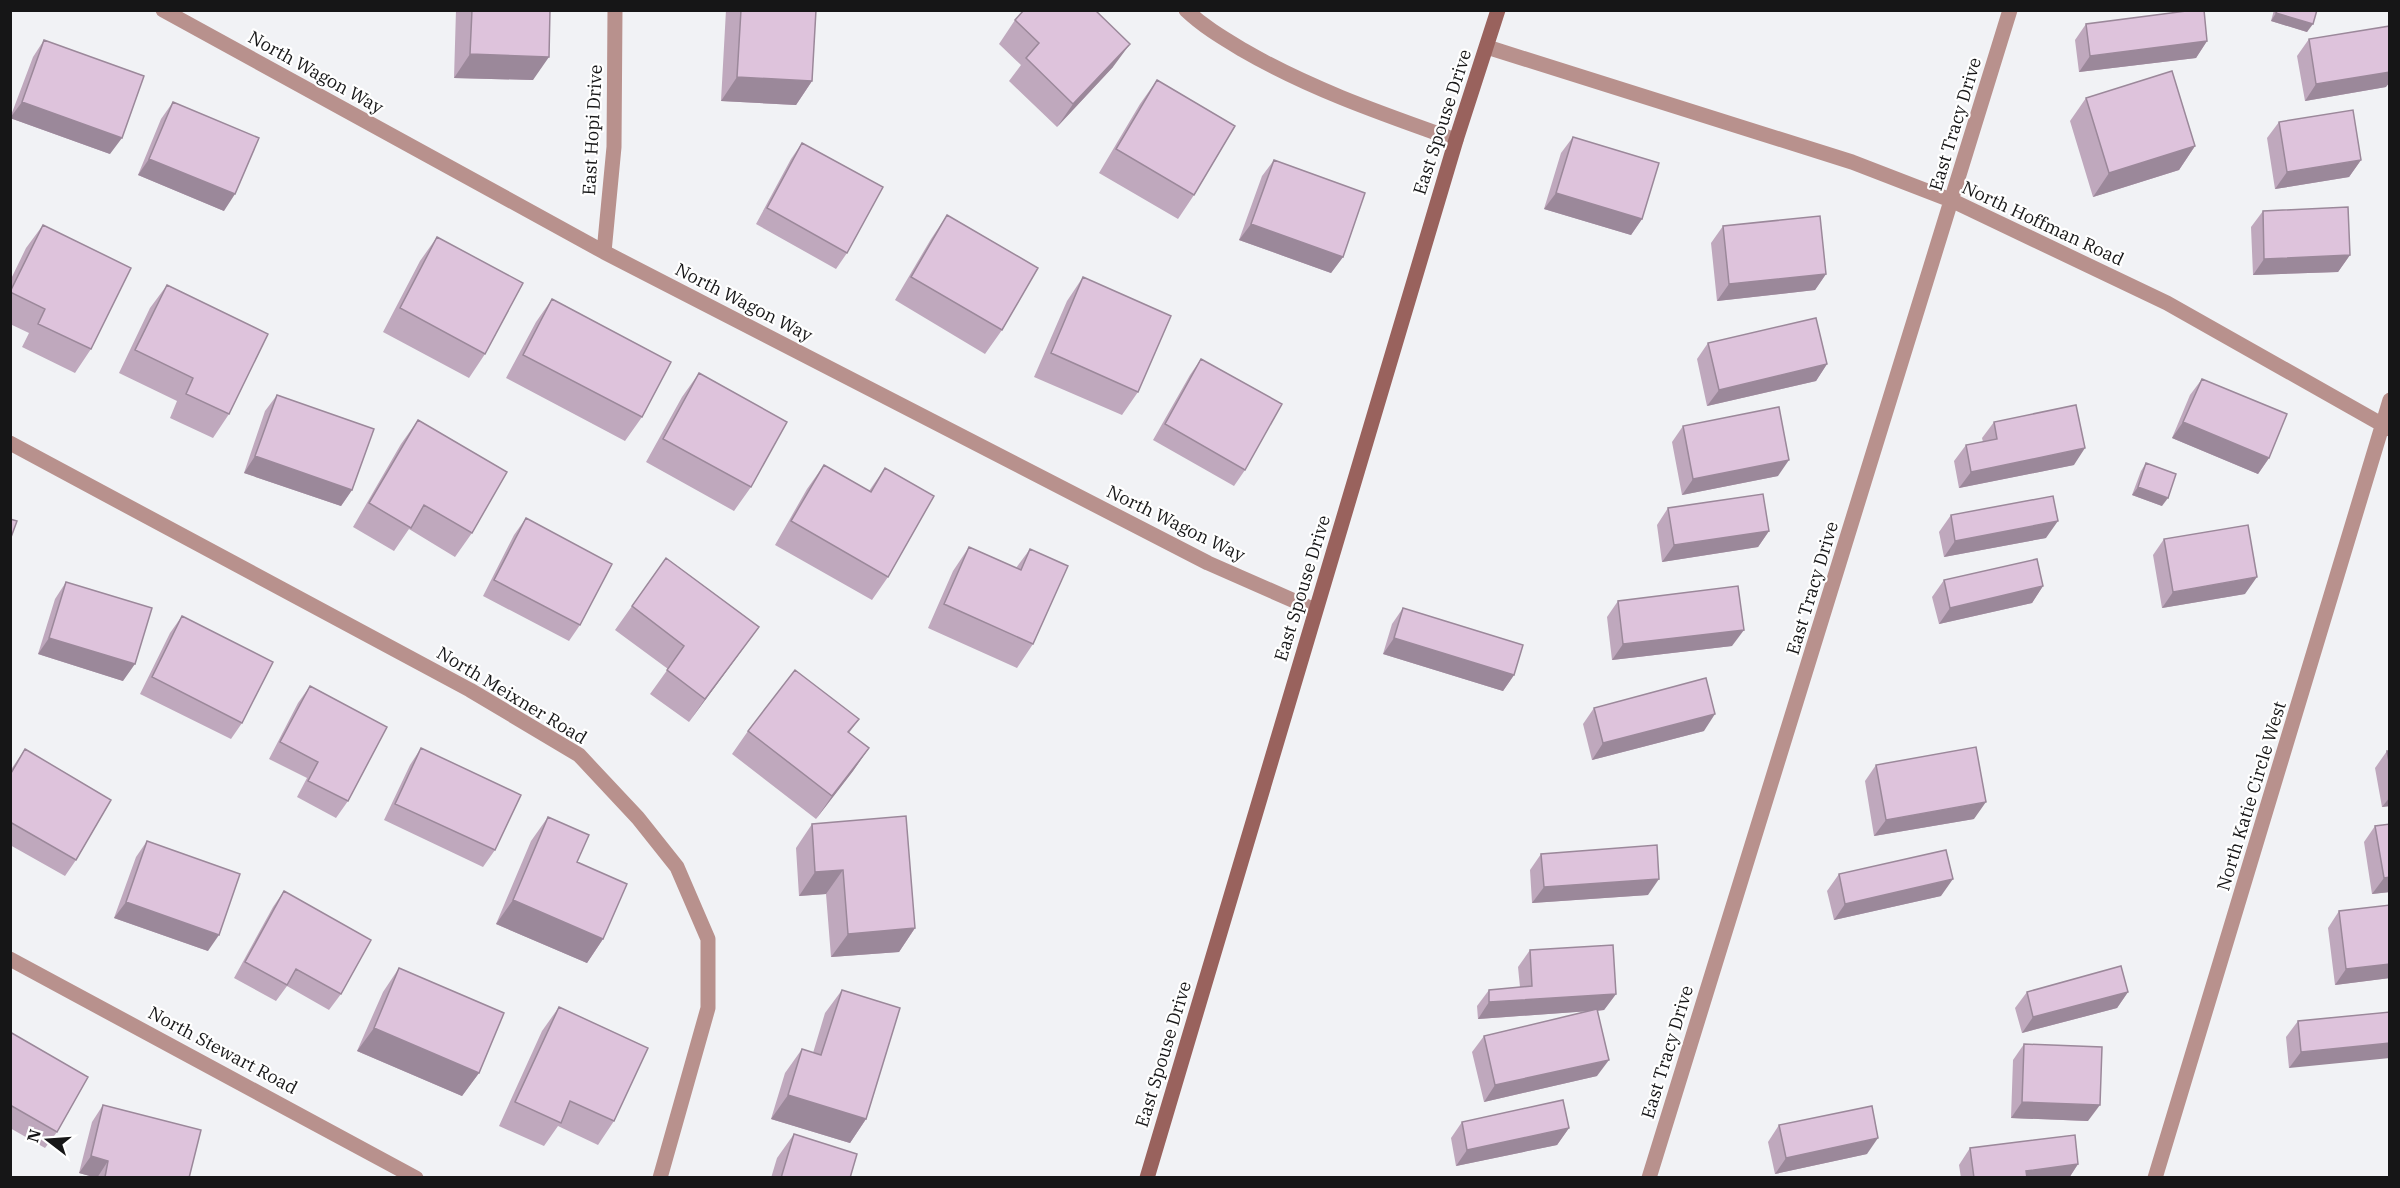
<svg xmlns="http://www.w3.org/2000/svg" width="2400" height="1188" viewBox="0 0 2400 1188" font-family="'IBM Plex Serif',serif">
	<rect width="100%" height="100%" fill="#f1f2f5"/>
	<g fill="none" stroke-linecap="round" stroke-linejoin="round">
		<path stroke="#b8918d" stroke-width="15" d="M163,10l441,242 604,311 107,47
			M1186,10c18,17 37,28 57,40 67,39 140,64 213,90
			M1487,47l365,115 101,39 214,102 223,126
			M604,252l10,-105 1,-137
			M10,443l460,247 109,65 59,63 39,49 31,72v69l-48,170
			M10,959l406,219
			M1649,1178l361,-1168
			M2155,1178l235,-778"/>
		<path stroke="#99625d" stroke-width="15" d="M1147,1178l309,-1038 42,-130"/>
	</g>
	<path fill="#bfa8bd" d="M456,10h94l-17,70 -79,-2z
		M726,10h90l-4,71 -16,24 -75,-4z
		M2274,10h43l-10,22 -36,-11z
		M1015,20l98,47 -56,60 -48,-46 12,-16 -22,-21z
		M2086,24l121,17 -11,17 -117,14 -4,-32z
		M2309,39l77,48 -81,14 -8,-45z
		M44,40l66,114 -100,-36 23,-61z
		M1157,80l37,115 -16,24 -79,-46 41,-69z
		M2086,98l109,48 -16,24 -86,27 -23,-76z
		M173,102l51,109 -86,-36 23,-56z
		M2279,122l82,38 -12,17 -74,12 -8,-51z
		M1573,137l69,82 -11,16 -87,-26 17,-56z
		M802,143l45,110 -11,16 -80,-45 35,-65z
		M1274,160l69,97 -12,16 -92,-33 23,-64z
		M2263,211l87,44 -12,17 -85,3 -2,-48z
		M947,215l55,115 -17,24 -90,-54 36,-61z
		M43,225l48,124 -16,24 -53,-26 7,-14 -19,-9v-43l16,-33z
		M1723,226l103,48 -11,16 -98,11 -6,-58z
		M437,237l48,117 -16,24 -86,-46 37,-71z
		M1083,277l55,115 -16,23 -88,-38 33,-76z
		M167,285l62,129 -16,24 -43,-20 7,-17 -58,-28 31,-65z
		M552,299l90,118 -17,24 -119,-63 30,-56z
		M1708,343l119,21 -11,17 -109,25 -10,-47z
		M1201,359l44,111 -11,16 -81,-46 37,-65z
		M699,373l52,114 -17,24 -88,-49 36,-65z
		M2202,379l67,79 -11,16 -86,-36 18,-43z
		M277,395l75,95 -11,16 -97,-33 21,-62z
		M418,420l54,113 -17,24 -46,-28 -15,22 -41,-24 48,-83z
		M1994,422l80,43 -115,23 -5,-27 12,-16 17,-3 -1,-4z
		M1683,426l95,50 -96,19 -10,-53z
		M2146,463l16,43 -30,-11 9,-24z
		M824,465l45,26 16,-23 3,109 -16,23 -97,-55 32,-56z
		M1668,508l101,23 -11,16 -96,15 -5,-37z
		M1951,515l95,23 -102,19 -5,-25z
		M526,518l54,107 -11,16 -86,-45 31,-61z
		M2164,539l81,55 -83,14 -9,-53z
		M969,547l47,21 14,-19 3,95 -16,24 -89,-40 25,-57z
		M666,558l93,69 -70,95 -39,-28 18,-25 -53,-39z
		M1944,580l99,6 -11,17 -93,21 -7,-27z
		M66,582l57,99 -85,-27 17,-55z
		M1618,601l114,45 -120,14 -5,-43z
		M1403,608l111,67 -11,16 -120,-37 9,-30z
		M182,616l60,107 -11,16 -91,-45 30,-61z
		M310,686l38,115 -12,17 -39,-21 10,-19 -38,-19 29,-56z
		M1594,708l110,23 -112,29 -9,-36z
		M859,719l-10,14 20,15 -16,23 -37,48 -84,-65 16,-23z
		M421,748l74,102 -12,17 -99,-47 26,-55z
		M25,749l51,111 -11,16 -55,-31v-74z
		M2387,751h3v55l-8,1 -7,-39z
		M1876,765l98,54 -100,17 -9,-55z
		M548,817l29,45 26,77 -16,24 -91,-39 35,-83z
		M812,824l103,104 -16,24 -68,5 -5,-63 -27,2 -3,-48z
		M2390,824v68l-18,2 -8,-52 11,-16z
		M147,841l61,110 -94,-33 22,-61z
		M1541,854l107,41 -116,8 -2,-33z
		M1839,874l102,22 -107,24 -7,-29z
		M284,891l57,103 -12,16 -42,-24 -11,15 -42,-23 39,-71z
		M2339,911l51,67 -55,7 -7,-57z
		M1530,950l86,44 -12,16 -6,1 -1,65 -113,26 -12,-50 12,-16 105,-25 -111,8 -1,-13 12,-16 31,-3 -2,-20z
		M399,968l80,105 -17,23 -105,-45 26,-59z
		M842,990l24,129 -16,24 -79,-24 14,-46 17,-24 11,4 12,-40z
		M2027,992h101l-11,16 -95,25 -7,-25z
		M559,1007l55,114 -16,24 -40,-19 -14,20 -45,-20 43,-95z
		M2390,1012l-101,56 -3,-31 12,-16z
		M10,1032l47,100 -12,16 -35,-20z
		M2024,1044l64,77 -77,-3 2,-58z
		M103,1105l86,73h-92l-18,-5 13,-51z
		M1462,1122l107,6 -12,17 -101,21 -5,-28z
		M1779,1125l88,29 -92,20 -7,-32z
		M794,1134l56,44h-79l6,-20z
		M1970,1148l108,16 -9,14h-108l-2,-13z"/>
	<path fill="#9b889a" d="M2276,13l37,11 -6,8 -36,-11z
		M2207,41l-11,17 -117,14 11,-16z
		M1130,44l-17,23 -56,60 16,-23z
		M470,54l79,3 -16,23 -79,-2z
		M2390,72v10l-4,5 -81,14 11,-17z
		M737,77l75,4 -16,24 -75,-4z
		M22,102l100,36 -12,16 -100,-36z
		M2195,146l-16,24 -86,27 16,-24z
		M149,159l86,35 -11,17 -86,-36z
		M2361,160l-12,17 -74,12 12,-17z
		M1556,193l86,26 -11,16 -87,-26z
		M1251,224l92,33 -12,16 -92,-33z
		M2350,255l-12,17 -85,3 11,-16z
		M1826,274l-11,16 -98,11 12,-17z
		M1827,364l-11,17 -109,25 12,-16z
		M2183,422l86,36 -11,16 -86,-36z
		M2085,448l-11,17 -115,23 12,-16z
		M255,456l97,34 -11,16 -97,-33z
		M1789,460l-11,16 -96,19 11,-16z
		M2138,487l30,11 -6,8 -30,-11z
		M2058,521l-12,17 -102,19 11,-16z
		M1769,531l-11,16 -96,15 12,-17z
		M2257,577l-12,17 -83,14 11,-16z
		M2043,586l-11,17 -93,21 11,-16z
		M759,627l-17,23 -53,72 16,-23z
		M1744,630l-12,16 -120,14 11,-16z
		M49,638l86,26 -12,17 -85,-27z
		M1394,638l120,37 -11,16 -120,-37z
		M1715,714l-11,17 -112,29 11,-17z
		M869,748l-16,23 -37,48 16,-23z
		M2390,797v9l-8,1z
		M1986,802l-12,17 -100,17 12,-16z
		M843,870l-17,24 -27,2 16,-24z
		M2390,877v15l-18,2 12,-16z
		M1659,879l-11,16 -116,8 12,-16z
		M1953,879l-12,17 -107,24 11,-16z
		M513,900l90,39 -16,24 -91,-39z
		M126,902l93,33 -11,16 -94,-33z
		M915,928l-16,24 -68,5 17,-23z
		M2390,964v14l-55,7 11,-16z
		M2128,992l-11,16 -95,25 11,-16z
		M1616,994l-12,16 -126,9 11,-17z
		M374,1028l105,45 -17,23 -105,-45z
		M2390,1043v15l-101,10 12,-16z
		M1609,1060l-12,16 -113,26 11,-17z
		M788,1095l78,24 -16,24 -79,-24z
		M2022,1102l78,3 -12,16 -77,-3z
		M1569,1128l-12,17 -101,21 11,-16z
		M1878,1138l-11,16 -92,20 11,-16z
		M91,1156l17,5 -11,17 -18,-5z
		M2078,1164l-9,14h-47l4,-7z"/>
	<path fill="#dec3dc" stroke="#9b889a" stroke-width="1.5" d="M472,10h78l-1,47 -79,-3z
		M741,10h75l-4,71 -75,-4z
		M1024,10h71l35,34 -57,60 -47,-46 13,-15 -24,-23z
		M2194,10h10l3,31 -117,15 -4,-32z
		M2277,10h40l-4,14 -37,-11z
		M2390,26v46l-74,12 -7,-45z
		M44,40l100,36 -22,62 -100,-36z
		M2172,71l23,75 -86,27 -23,-75z
		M1157,80l78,46 -41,69 -78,-46z
		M173,102l86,36 -24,56 -86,-35z
		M2353,110l8,50 -74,12 -8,-50z
		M1573,137l86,26 -17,56 -86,-26z
		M802,143l81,44 -36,66 -80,-45z
		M1274,160l91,33 -22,64 -92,-33z
		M2348,207l2,48 -86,4 -1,-48z
		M947,215l91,53 -36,62 -91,-53z
		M1820,216l6,58 -97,10 -6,-58z
		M43,225l88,43 -40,81 -53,-25 7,-15 -35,-17z
		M437,237l86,46 -38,71 -85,-46z
		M1083,277l88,39 -33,76 -87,-39z
		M167,285l101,49 -39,80 -43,-20 7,-16 -58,-28z
		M552,299l119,63 -29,55 -119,-62z
		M1816,318l11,46 -108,26 -11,-47z
		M1201,359l81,45 -37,66 -80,-46z
		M699,373l88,49 -36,65 -88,-48z
		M2202,379l85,35 -18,44 -86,-36z
		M277,395l97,34 -22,61 -97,-34z
		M2076,405l9,43 -114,24 -5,-27 31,-6 -3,-17z
		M1779,407l10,53 -96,19 -10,-53z
		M418,420l89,52 -35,61 -48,-28 -13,23 -42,-25z
		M2146,463l30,11 -8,24 -30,-11z
		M824,465l47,27 14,-24 49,28 -46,81 -97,-56z
		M1763,494l6,37 -95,14 -6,-37z
		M2053,496l5,25 -103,20 -4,-26z
		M526,518l86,46 -32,61 -86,-45z
		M10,519l7,2 -7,19z
		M2248,525l9,52 -84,15 -9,-53z
		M969,547l52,23 9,-21 38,17 -35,78 -89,-40z
		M666,558l93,69 -54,72 -38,-29 17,-24 -52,-40z
		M2037,559l6,27 -93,22 -6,-28z
		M66,582l86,26 -17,56 -86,-26z
		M1738,586l6,44 -121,14 -5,-43z
		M1403,608l120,37 -9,30 -120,-37z
		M182,616l91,46 -31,61 -90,-46z
		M795,670l64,49 -11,13 21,16 -37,48 -84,-65z
		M1706,678l9,36 -112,29 -9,-35z
		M310,686l77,41 -39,74 -40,-20 10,-19 -38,-20z
		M1976,747l10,55 -100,18 -10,-55z
		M421,748l100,47 -26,55 -100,-46z
		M25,749l86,51 -35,60 -66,-38v-47z
		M2387,751h3v16z
		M906,816l9,112 -67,6 -5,-64 -28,2 -3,-48z
		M548,817l41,18 -12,27 50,22 -24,55 -90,-39z
		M2390,824v53l-6,1 -9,-52z
		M147,841l93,33 -21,61 -93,-33z
		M1657,845l2,34 -115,8 -3,-33z
		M1946,850l7,29 -108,25 -6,-30z
		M284,891l87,49 -30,54 -45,-25 -9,16 -42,-23z
		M2390,905v59l-44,5 -7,-58z
		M1613,945l3,49 -127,8v-12l43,-4 -2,-36z
		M2121,966l7,26 -95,25 -6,-25z
		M399,968l105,45 -25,60 -105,-45z
		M842,990l58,18 -34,111 -78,-24 14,-46 19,6z
		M559,1007l89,41 -34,73 -44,-20 -9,22 -46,-21z
		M1597,1009l12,51 -114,25 -11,-49z
		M2390,1012v31l-89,9 -3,-31z
		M10,1032l78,45 -31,55 -47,-27z
		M2024,1044l78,3 -2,58 -78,-3z
		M1563,1100l6,28 -102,22 -5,-28z
		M103,1105l98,25 -12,48 -84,-1 3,-16 -17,-5z
		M1872,1106l6,32 -92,20 -7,-33z
		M794,1134l63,20 -7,24h-69z
		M2075,1135l3,29 -52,7 1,7h-53l-4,-30z"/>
	<g text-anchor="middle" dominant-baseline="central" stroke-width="4.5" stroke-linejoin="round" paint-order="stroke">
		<g font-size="18" fill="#161617" stroke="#fff">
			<text transform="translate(316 72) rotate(29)">North Wagon Way</text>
			<text transform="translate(1442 122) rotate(-72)">East Spouse Drive</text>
			<text transform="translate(1955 124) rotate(-73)">East Tracy Drive</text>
			<text transform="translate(592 130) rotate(-87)">East Hopi Drive</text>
			<text transform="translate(2043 223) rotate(25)">North Hoffman Road</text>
			<text transform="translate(744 302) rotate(27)">North Wagon Way</text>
			<text transform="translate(1176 523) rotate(26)">North Wagon Way</text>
			<text transform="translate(1302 588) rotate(-73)">East Spouse Drive</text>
			<text transform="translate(1812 588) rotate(-73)">East Tracy Drive</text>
			<text transform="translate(512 695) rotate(31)">North Meixner Road</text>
			<text transform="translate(2251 796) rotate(-73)">North Katie Circle West</text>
			<text transform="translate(223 1050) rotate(28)">North Stewart Road</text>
			<text transform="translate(1667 1052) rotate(-73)">East Tracy Drive</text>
			<text transform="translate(1163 1054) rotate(-73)">East Spouse Drive</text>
		</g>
	</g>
	<rect width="2400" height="1188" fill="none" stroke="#161617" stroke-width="24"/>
	<g transform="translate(48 1140) rotate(287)" stroke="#ffffff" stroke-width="4.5" paint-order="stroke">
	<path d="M0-4.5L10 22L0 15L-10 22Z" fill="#161617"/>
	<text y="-9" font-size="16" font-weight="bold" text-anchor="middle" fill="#161617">N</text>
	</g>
</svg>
